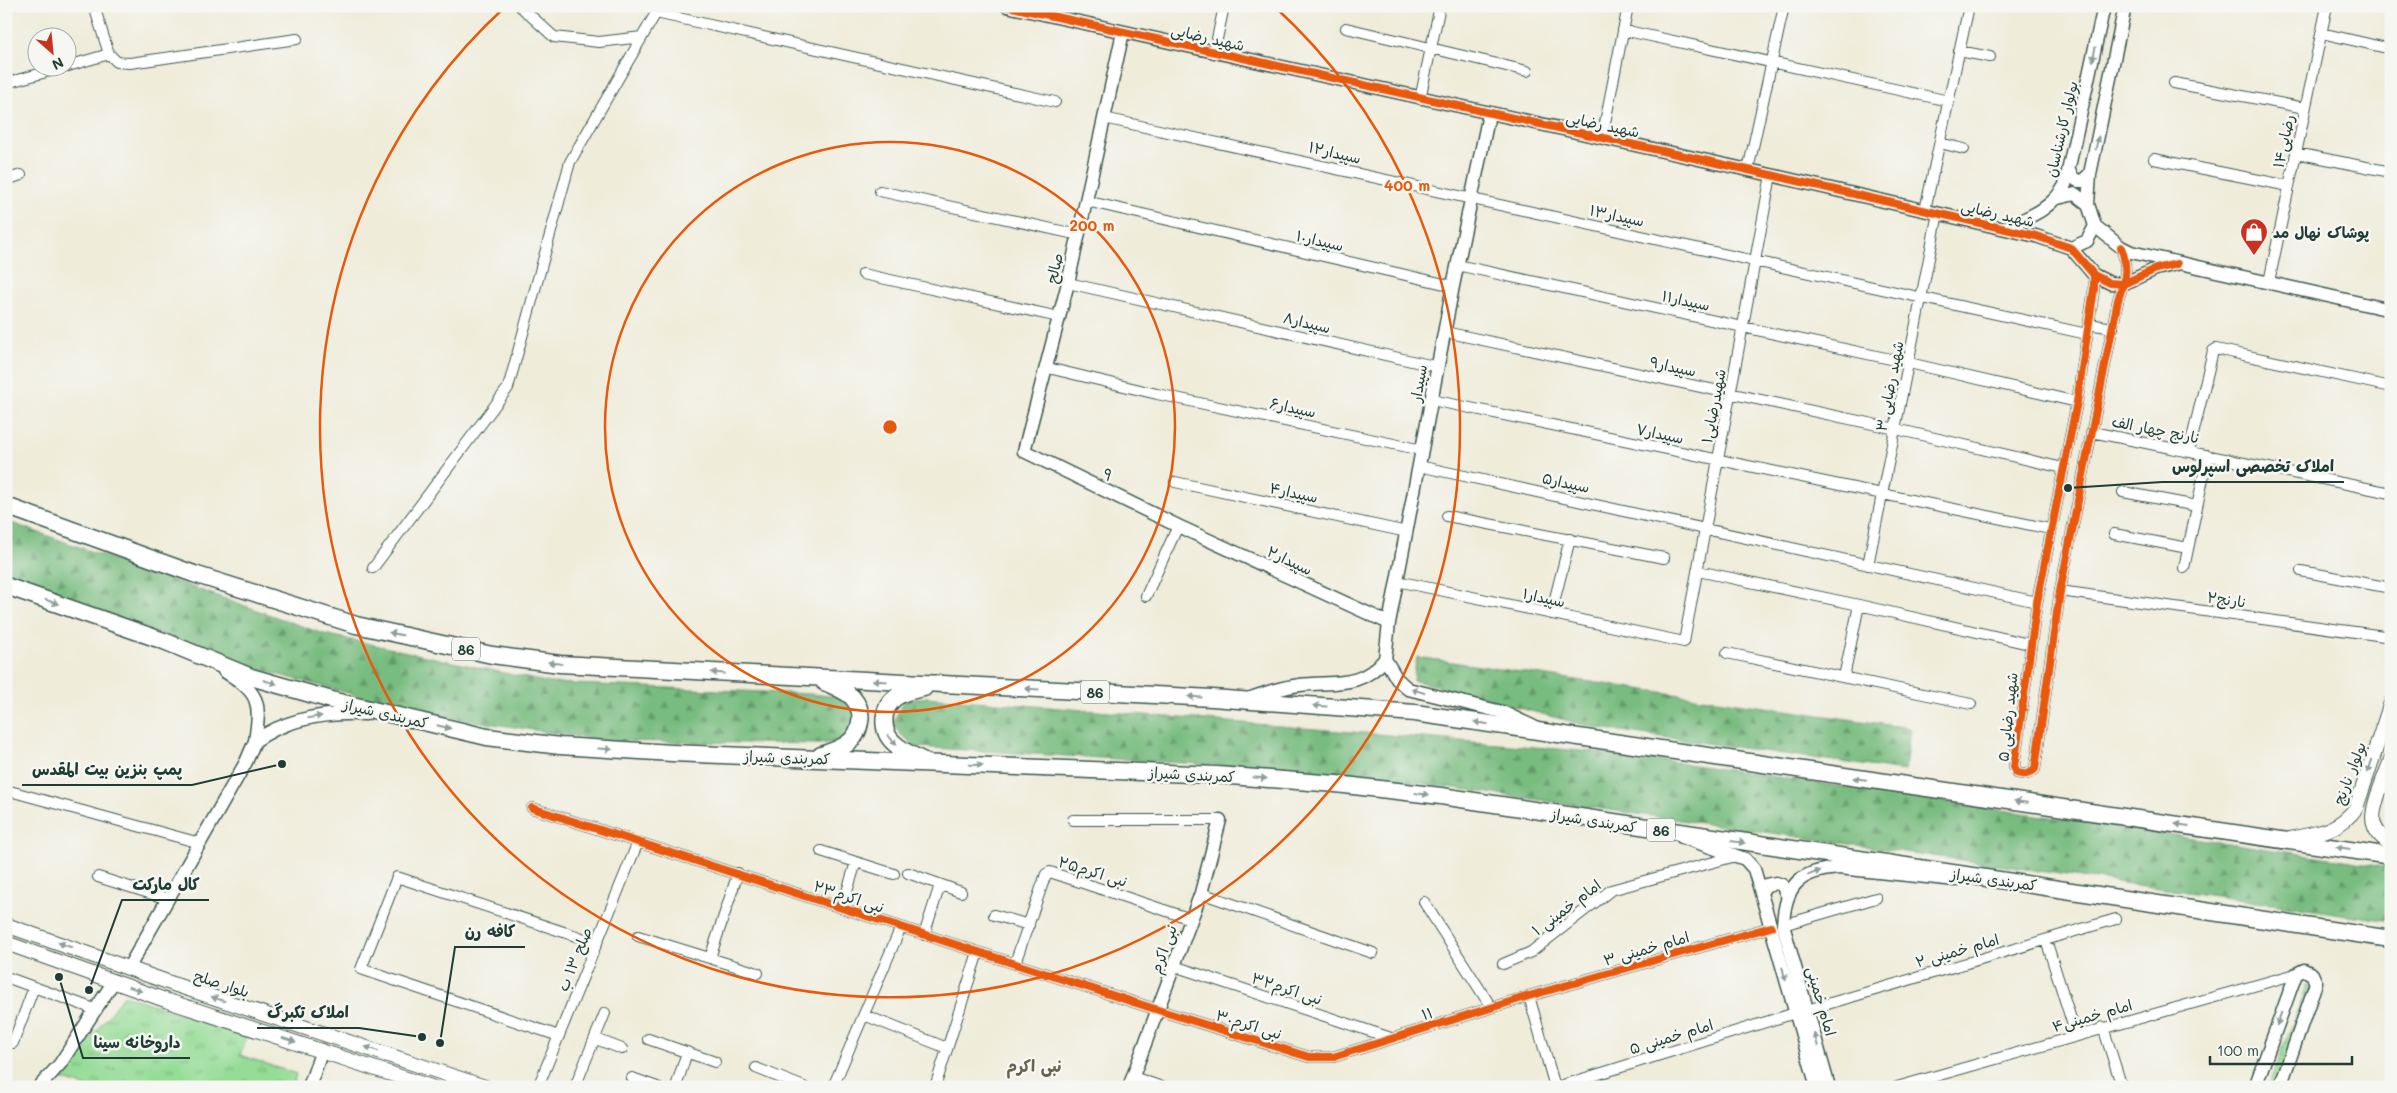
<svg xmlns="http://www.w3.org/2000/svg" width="2397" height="1093" viewBox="0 0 2397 1093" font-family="Mali,'Playpen Sans Arabic',sans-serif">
	<defs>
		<pattern id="grass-tufts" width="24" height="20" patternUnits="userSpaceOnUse" patternTransform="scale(1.25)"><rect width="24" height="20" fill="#95dc96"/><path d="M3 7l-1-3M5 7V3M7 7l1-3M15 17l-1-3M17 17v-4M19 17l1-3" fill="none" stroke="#79b47b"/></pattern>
		<pattern id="forest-firs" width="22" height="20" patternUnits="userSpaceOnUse" patternTransform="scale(1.25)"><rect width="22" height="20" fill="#78bc7f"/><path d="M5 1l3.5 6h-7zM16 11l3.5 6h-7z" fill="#629a69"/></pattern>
	</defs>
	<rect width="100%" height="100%" fill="#f6f6f2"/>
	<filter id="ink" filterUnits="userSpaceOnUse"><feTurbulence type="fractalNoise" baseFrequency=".02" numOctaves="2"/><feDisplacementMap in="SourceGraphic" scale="10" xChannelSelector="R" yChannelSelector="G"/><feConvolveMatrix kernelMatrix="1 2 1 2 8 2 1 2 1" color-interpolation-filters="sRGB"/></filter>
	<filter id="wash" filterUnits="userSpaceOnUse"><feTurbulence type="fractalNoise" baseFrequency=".0096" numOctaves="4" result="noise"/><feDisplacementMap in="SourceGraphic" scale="20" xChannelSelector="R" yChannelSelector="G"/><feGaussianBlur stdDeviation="1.12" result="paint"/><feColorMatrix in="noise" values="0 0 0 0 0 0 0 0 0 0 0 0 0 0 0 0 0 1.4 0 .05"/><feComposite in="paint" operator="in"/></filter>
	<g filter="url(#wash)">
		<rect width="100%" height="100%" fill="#efecda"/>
		<path fill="url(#grass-tufts)" stroke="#5a8c65" d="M2307,985l4,2 -36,100h-7z
			M124,995l124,40 -8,20 56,19 -4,13h-205l-27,-8z"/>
		<path fill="url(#forest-firs)" stroke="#4c7c5a" d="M6,521l318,113 226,49 261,11 29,3 14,14 1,17 -11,12 -24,4 -213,-3 -179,-27 -179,-47 -243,-91z
			M1417,657l493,71 -5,43 -313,-44 -179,-47z
			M926,697l693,57 772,113v54l-1042,-148 -432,-26 -17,-13 -7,-12 10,-20z"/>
	</g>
	<g filter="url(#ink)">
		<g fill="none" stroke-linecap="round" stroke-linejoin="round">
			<g stroke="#3e574d" stroke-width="12">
				<path id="minor" d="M94,6l15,48 8,8 13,1 167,-24
					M520,6l34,31 45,5 43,-5
					M656,13l399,89
					M1346,28l181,43
					M1623,30l326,71
					M2321,33l70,16
					M1959,51l31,6
					M1214,53l10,-47
					M68,66l41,-12
					M6,83l55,-15
					M2174,83l131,25
					M1420,99l20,-93
					M1104,118l983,216
					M1602,138l26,-132
					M1940,143l24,6
					M2296,153l95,19
					M2154,159l135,27
					M1748,170l36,-164
					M6,180l15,-5
					M880,191l199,44
					M1086,201l367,85
					M1925,210l44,-204
					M1457,265l452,98 168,39
					M863,274l196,43
					M2094,275v14l-17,113 -40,200 -23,165 3,6c8,2 12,2 18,-4l25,-178 58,-291c7,-22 11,-30 3,-53
					M2269,282l58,-276
					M1068,283l370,84
					M2089,324l24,4
					M1445,332l451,97 167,39
					M1048,368l109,26 265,56
					M1432,400l618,129
					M2092,432l299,61
					M2189,451l24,-100 3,-2 175,38
					M1419,466l618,136
					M1175,482l232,50
					M2123,492l74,14
					M1447,516l217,42
					M2114,534l74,14
					M1868,565l70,-352
					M373,568l135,-180 62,-226 90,-156
					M2184,568l24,-113
					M1698,571l161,34 170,39
					M2301,571l90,17
					M1397,581l287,61 87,-467
					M2060,591l331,46
					M1146,596l32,-70
					M1551,614l19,-75
					M1727,653l244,51
					M1844,677l15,-72
					M6,790l194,53
					M532,808l626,202 151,47h24l196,-61 242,-69
					M1073,820h147
					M821,851l73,23
					M908,873l53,19
					M98,877l70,22
					M1201,893l172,60
					M1424,902l67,105
					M842,908l14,-46
					M994,915l35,10
					M1783,925l93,-27
					M924,935l16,-50
					M638,936l120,37
					M2046,940l30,95
					M710,958l28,-85
					M1015,963l31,-89 4,-2 141,47
					M1503,964l28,-12 80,-62 125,-34
					M1174,966l217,72
					M6,977l91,33
					M1529,996l26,91
					M1807,1010l309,-91
					M864,1015l83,33
					M2103,1027l19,60
					M559,1036l-198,-67 36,-92 200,66
					M596,1039l26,10
					M648,1039l67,23
					M13,1043l21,-56
					M756,1068l48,19
					M1133,1077l29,10
					M632,1078l25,9
					M538,1087l100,-245
					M575,1087l30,-74
					M676,1087l11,-35
					M833,1087l68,-160
					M935,1087l43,-135
					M1557,1087l238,-74
					M1897,1087l399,-113"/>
			</g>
			<g stroke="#3e574d" stroke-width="15">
				<path id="tertiary" d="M1007,6l764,169 265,61 35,12 23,27 16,8 13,1 33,-15 21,-5
					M2125,6l-35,168 -2,30 7,22 26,21 10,5 260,58
					M1123,32l-55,251 -44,168 154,75 211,97
					M2069,171l3,6 6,4h4l8,-7
					M2058,198l17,-4 13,10
					M2005,228c24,-11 47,-19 60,-43l39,-179
					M2071,248l16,-7 8,-15
					M1385,659l4,-36 64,-337 36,-172
					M1385,659l12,20 11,10 94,23 32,15
					M224,671c36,22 37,31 31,70 32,-23 72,-29 111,-27
					M1248,699c17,-6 34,-12 52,-14 35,-4 60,4 85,-26
					M1682,837l63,22 9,10 63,218
					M1762,891l4,-6 10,-2 6,2 5,10
					M129,967l117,-205 9,-21
					M39,1087l21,-23 54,-83
					M309,1087l13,-37
					M1129,1087l72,-194 19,-73
					M1829,1087l-46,-162c2,-40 16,-54 56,-57l117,12
					M2255,1087l41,-113 8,-4 8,4 4,9 -36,104"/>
			</g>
			<g stroke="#3e574d" stroke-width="16">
				<path id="secondary" d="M2391,760c-5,15 -22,50 -17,64 2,9 10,15 17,21
					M2290,839c27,-6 48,-7 66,-31l35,-105
					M6,925l170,60 309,102
					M6,943l162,58 263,86"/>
			</g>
			<g stroke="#3e574d" stroke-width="19">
				<path id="trunk" d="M6,506l188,68 162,51 136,30 68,9 652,34 203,15 976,143
					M6,586l158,55 87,36 84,24 152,36 73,9 112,7 545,22 119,9 105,12 950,143
					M924,688c-10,2 -21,4 -29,10 -14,11 -14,34 -1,45 8,8 20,13 30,18
					M821,755c18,-6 36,-11 39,-33 2,-9 -2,-18 -8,-25 -8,-7 -19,-11 -28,-15"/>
			</g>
			<use href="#minor" stroke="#fff" stroke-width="10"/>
			<use href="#tertiary" stroke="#fff" stroke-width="12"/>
			<use href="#secondary" stroke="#fff" stroke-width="14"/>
			<use href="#trunk" stroke="#fff" stroke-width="16"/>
			<g stroke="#f6f6f2" stroke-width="11">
				<path id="cycleway" d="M1007,6l764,169 265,61 35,12 23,27 16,8 13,1 33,-15 21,-5
					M2094,275v14l-17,113 -40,200 -23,165 3,6c8,2 12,2 18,-4l25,-178 58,-291c7,-22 11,-30 3,-53
					M532,808l626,202 151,47h24l196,-61 242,-69"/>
			</g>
			<use href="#cycleway" stroke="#e8590c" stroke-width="8"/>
		</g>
		<defs><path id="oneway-solid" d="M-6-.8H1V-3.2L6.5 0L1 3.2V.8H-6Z" transform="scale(1.25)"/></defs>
		<g fill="#8f9e9a">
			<use href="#oneway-solid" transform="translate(2094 54) rotate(102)"/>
			<use href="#oneway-solid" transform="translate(2097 143) rotate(-78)"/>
			<use href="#oneway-solid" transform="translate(52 602) rotate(19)"/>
			<use href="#oneway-solid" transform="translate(396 634) rotate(-168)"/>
			<use href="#oneway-solid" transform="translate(555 663) rotate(-173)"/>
			<use href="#oneway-solid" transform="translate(718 673) rotate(-177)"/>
			<use href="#oneway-solid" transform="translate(880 681) rotate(-177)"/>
			<use href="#oneway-solid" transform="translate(270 682) rotate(16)"/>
			<use href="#oneway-solid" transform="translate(1032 689) rotate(-177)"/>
			<use href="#oneway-solid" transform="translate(1418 691) rotate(-163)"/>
			<use href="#oneway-solid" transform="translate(1195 697) rotate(-177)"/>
			<use href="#oneway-solid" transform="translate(1320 706) rotate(-176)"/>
			<use href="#oneway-solid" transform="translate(315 717) rotate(-9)"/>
			<use href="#oneway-solid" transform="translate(1481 723) rotate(-171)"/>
			<use href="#oneway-solid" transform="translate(444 727) rotate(13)"/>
			<use href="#oneway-solid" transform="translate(892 740) rotate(48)"/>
			<use href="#oneway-solid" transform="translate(605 749) rotate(4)"/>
			<use href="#oneway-solid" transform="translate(976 765) rotate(2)"/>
			<use href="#oneway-solid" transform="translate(2370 766) rotate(108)"/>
			<use href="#oneway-solid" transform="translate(1260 778) rotate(5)"/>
			<use href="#oneway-solid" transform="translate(1860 779) rotate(-172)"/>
			<use href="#oneway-solid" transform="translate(1422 794) rotate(7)"/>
			<use href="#oneway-solid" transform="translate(2021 802) rotate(-172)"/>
			<use href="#oneway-solid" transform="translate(2182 825) rotate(-172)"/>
			<use href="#oneway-solid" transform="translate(1738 842) rotate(8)"/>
			<use href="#oneway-solid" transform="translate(2343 848) rotate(-172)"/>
			<use href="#oneway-solid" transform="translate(1814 873) rotate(-21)"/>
			<use href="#oneway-solid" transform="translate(65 945) rotate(-161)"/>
			<use href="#oneway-solid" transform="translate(1784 974) rotate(75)"/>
			<use href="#oneway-solid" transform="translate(135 989) rotate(20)"/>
			<use href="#oneway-solid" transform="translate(218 999) rotate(-162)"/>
			<use href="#oneway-solid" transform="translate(2279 1019) rotate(110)"/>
			<use href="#oneway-solid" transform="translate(289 1040) rotate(18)"/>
			<use href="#oneway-solid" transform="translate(1816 1040) rotate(-106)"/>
			<use href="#oneway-solid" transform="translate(372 1049) rotate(-162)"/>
		</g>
	</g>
	<g fill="none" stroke="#e8590c" stroke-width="2.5">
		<circle cx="890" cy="427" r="285"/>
		<path d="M1275 7A570 570 0 1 1 505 7"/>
	</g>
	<defs>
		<g id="shop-pin" transform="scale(1.4375)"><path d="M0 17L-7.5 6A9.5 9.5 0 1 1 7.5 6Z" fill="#c8321e" stroke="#f6f6f2"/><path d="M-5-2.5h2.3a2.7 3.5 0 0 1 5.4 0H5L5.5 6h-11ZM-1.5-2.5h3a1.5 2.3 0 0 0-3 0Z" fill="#fff"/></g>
	</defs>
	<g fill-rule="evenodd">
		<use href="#shop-pin" x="2254" y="232"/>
	</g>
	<g text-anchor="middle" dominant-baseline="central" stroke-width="5" stroke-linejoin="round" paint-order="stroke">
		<g fill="#f6f6f2" stroke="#60746d" stroke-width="1">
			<rect x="452" y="637.5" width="28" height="23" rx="4"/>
			<rect x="1081" y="680.5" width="28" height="23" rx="4"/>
			<rect x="1647" y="818.5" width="28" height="23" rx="4"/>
		</g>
		<g font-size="14" font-weight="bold" fill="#1f3d34">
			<text x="466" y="649">86</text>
			<text x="1095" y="692">86</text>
			<text x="1661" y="830">86</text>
		</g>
		<g font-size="15" fill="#1f3d34" stroke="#f6f6f2">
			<text transform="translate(1208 37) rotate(13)">شهید رضایی</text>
			<text transform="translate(1603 124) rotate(12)">شهید رضایی</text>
			<text transform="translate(2061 129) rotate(-77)">بولوار کارشناسان</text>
			<text transform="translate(2283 141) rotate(-78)">رضایی۱۴</text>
			<text transform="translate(1335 152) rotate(13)">سپیدار۱۲</text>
			<text transform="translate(1998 213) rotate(13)">شهید رضایی</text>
			<text transform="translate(1617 215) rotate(12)">سپیدار۱۳</text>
			<text transform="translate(1320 240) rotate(13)">سپیدار۱۰</text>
			<text transform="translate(1054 268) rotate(-77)">صالح</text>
			<text transform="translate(1686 300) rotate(12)">سپیدار۱۱</text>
			<text transform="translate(1307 322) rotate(13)">سپیدار۸</text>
			<text transform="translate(1673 366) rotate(12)">سپیدار۹</text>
			<text transform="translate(1418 383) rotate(-80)">سپیدار</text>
			<text transform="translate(1889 386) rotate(-79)">شهید رضایی ۳</text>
			<text transform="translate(1713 406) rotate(-79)">شهیدرضایی۱</text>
			<text transform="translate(1293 407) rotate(12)">سپیدار۶</text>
			<text transform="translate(2156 429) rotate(11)">نارنج چهار الف</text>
			<text transform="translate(1660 433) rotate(12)">سپیدار۷</text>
			<text transform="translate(1108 474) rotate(26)">۹</text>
			<text transform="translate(1566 482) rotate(12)">سپیدار۵</text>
			<text transform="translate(1294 492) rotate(12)">سپیدار۴</text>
			<text transform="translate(1290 560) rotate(25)">سپیدار۲</text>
			<text transform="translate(1544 597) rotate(12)">سپیدار۱</text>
			<text transform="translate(2227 599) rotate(8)">نارنج۲</text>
			<text transform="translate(386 713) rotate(13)">کمربندی شیراز</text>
			<text transform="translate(2007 717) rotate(-84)">شهید رضایی ۵</text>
			<text transform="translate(787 757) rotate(2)">کمربندی شیراز</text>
			<text transform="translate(2349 773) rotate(-69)">بولوار نارنج</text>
			<text transform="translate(1192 774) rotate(3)">کمربندی شیراز</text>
			<text transform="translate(1594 820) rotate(9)">کمربندی شیراز</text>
			<text transform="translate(1093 871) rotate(17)">نبی اکرم۲۵</text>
			<text transform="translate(1994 879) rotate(8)">کمربندی شیراز</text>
			<text transform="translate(849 896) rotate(18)">نبی اکرم۲۳</text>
			<text transform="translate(1566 907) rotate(-37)">امام خمینی ۱</text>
			<text transform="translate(1646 948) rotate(-16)">امام خمینی ۳</text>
			<text transform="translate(1163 949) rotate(-70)">نبی اکرم</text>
			<text transform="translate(1957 950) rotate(-16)">امام خمینی ۲</text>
			<text transform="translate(574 959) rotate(-68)">صلح ۱۳ ب</text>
			<text transform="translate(222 983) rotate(18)">بلوار صلح</text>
			<text transform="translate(1287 988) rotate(18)">نبی اکرم۳۲</text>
			<text transform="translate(1822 1001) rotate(74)">امام خمینی</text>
			<text transform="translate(1427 1013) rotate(-17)">۱۱</text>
			<text transform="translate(2092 1015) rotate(-16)">امام خمینی۴</text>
			<text transform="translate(1249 1024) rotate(17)">نبی اکرم۳۰</text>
			<text transform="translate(1671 1036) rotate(-17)">امام خمینی ۵</text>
		</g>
		<g font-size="15" font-weight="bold" fill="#1f3d34" stroke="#f6f6f2" text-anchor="start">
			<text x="2273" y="232">پوشاک نهال مد</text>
		</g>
		<g font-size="16" font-weight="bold" fill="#6a644f" stroke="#f6f6f2">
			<text x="1034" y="1065">نبی اکرم</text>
		</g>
	</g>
	<circle cx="890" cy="427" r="8" fill="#e8590c" stroke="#f6f6f2" stroke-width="2.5"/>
	<g font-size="15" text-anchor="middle" font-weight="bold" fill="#e8590c" stroke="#f6f6f2" stroke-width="5" stroke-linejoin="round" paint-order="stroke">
		<text x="1407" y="191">400 m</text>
		<text x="1092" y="231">200 m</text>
	</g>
	<path fill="none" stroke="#1f3d34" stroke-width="2" d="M2068 488L2162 482H2344M282 764L192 785H22M89 990L122 900H209M440 1043L455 947H525M422 1037L359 1028H257M59 977L83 1058H190"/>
	<g fill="#1f3d34" stroke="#f6f6f2" stroke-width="2">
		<circle cx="2068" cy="488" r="5"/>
		<circle cx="282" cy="764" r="5"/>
		<circle cx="89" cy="990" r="5"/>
		<circle cx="440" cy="1043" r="5"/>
		<circle cx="422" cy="1037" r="5"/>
		<circle cx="59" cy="977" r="5"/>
	</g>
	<g font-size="16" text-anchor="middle" font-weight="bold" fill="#1f3d34" stroke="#f6f6f2" stroke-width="5" stroke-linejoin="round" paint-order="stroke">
		<text x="2253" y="472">املاک تخصصی اسپرلوس</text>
		<text x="107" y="775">پمپ بنزین بیت المقدس</text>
		<text x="166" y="890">کال مارکت</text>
		<text x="490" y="937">کافه رن</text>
		<text x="308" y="1018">املاک تکبرگ</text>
		<text x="137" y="1048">داروخانه سینا</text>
	</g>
	<rect width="2397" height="1093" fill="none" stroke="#f6f6f2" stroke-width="25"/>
	<g transform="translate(52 52) rotate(153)"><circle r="24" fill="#f6f6f2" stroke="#a0aca6"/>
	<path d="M0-4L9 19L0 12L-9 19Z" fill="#c8321e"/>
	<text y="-8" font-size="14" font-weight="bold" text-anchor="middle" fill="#1f3d34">N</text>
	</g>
	<path d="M2210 1056v8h142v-8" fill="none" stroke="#1f3d34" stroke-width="2.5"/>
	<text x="2217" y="1056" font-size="15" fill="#1f3d34" stroke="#f6f6f2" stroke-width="4" paint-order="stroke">100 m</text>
</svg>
